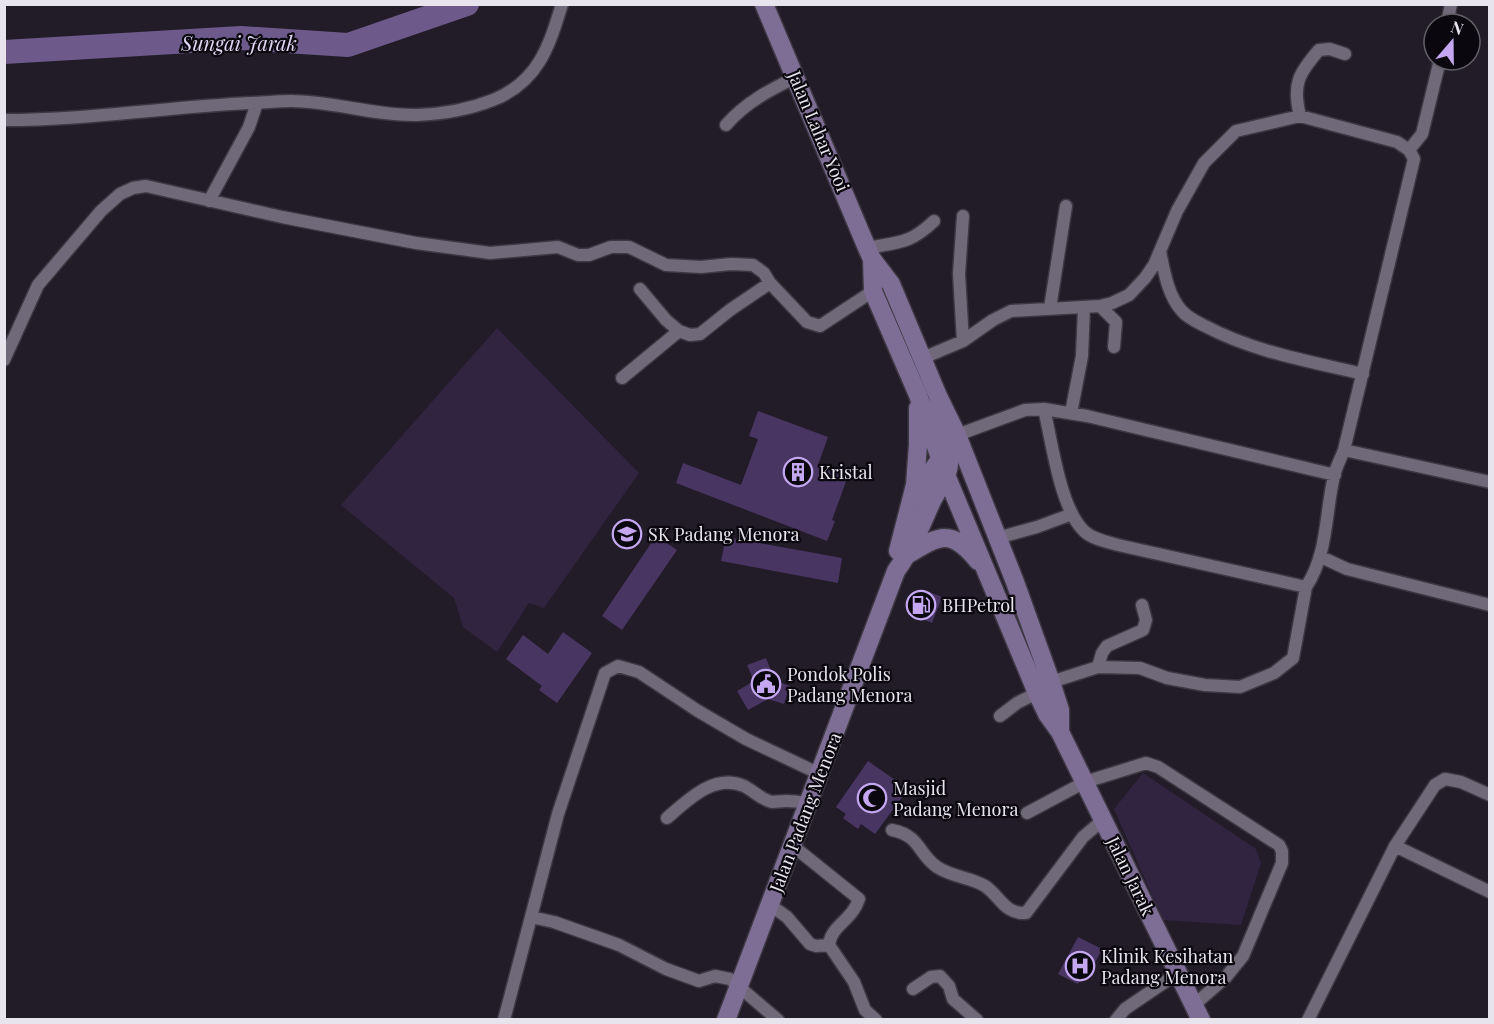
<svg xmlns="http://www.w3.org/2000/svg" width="1494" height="1024" viewBox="0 0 1494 1024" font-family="'Playfair Display',serif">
	<rect width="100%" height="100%" fill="#221c29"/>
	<path fill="#302440" d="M497,328l142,145 -95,135 -15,-5 -32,49 -34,-25 -9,-29 -113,-93z
		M1143,773l113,76 5,14 -20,62 -78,-5 -49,-111z"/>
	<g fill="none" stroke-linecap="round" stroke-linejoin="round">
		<path stroke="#6d5a8a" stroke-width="24" d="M4,52l237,-14 107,7 119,-41"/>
	</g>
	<path fill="#483562" d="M758,411l70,26 -10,28 30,11 -16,44 3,1 -8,20 -151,-58 7,-20 58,22 17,-46 -9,-3z
		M656,536l21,14 -55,80 -20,-14z
		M726,537l116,21 -4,25 -117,-22z
		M929,592l13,5 -10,26 -12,-5z
		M563,632l29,21 -35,50 -18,-13 3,-4 -36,-27 17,-24 25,19z
		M766,658l9,23 15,5 -6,18 -16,-5 -20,11 -11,-19 17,-10 -7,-16z
		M868,761l40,28 -33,45 -14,-10 -3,5 -15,-11 3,-4 -10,-7z
		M1078,937l24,12 -14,27 -5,-3 -5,11 -20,-10z"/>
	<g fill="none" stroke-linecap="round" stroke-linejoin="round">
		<g stroke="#3b3842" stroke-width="15">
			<path id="minor" d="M1447,24l4,-20
				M1300,116c-8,-32 -1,-43 19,-66l11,-1 15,5
				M4,120c82,0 164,-13 246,-17 13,0 27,-2 41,-2 42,0 84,15 126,14 25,-1 53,-6 76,-15 45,-18 56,-53 69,-96
				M726,125c20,-23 44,-35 70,-48
				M1409,150l13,-16 18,-74
				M209,201l40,-74 8,-24
				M963,216l-4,58 4,67
				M867,248c32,-6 43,-4 67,-27
				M1160,251c4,20 8,45 22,60 6,7 15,11 23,15 49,26 104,35 158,48
				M640,289l26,31 13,11
				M1100,306l16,16 -2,25
				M1050,308l16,-102
				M923,358l40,-17 30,-21 18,-9 89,-5 12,-3 17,-8 16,-17 9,-13 23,-54 27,-48 32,-32 64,-15 97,26 12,8 5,9 -70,291c-3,8 -8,17 -10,26 -9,38 -6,78 -28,111l-188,-42c-11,-3 -26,-6 -34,-14 -24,-23 -32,-89 -40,-122
				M4,360l34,-75 63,-74 19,-17 13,-6 13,-2 136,31 134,26 74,10 68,-6 20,8h11l22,-8h18l37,18 35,2 30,-3 22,1 11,8 6,10 37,39 13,4 53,-35
				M622,378l57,-47 11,4 10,-1 30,-24 40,-27
				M1071,413l11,-57 2,-48
				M957,435l68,-25 19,-1 43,7 248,59
				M1344,450l146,32
				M997,538l40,-11 35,-13
				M1321,557l26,12 143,36
				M1098,667l42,1 27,10 38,7 35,2 34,-14 19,-15 13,-71
				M1051,682l47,-15 4,-14 5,-7 36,-16 3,-10 -4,-15
				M1000,716l17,-13 20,-10
				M1027,813l58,-31 61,-19 12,4 121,78 3,6v12l-39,93 -17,21 -32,28
				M667,818c21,-18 47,-45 77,-32 10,5 16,13 28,16 4,0 9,-1 14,-1 7,0 15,1 23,2
				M892,830c29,6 25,23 45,37 15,10 33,10 48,19 16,11 19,28 41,27l57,-76 20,-17
				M793,846l66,53c-7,22 -28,26 -30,46l25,37 11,28 11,10
				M1395,846l95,46
				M770,905l17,12 23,27 6,2 13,-1
				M531,917l23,5 65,23 47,24 33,12 16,-5 15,3 48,41
				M913,989l18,-12 9,-1 9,10 4,13 24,21
				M504,1020l54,-206 47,-141 13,-7 21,6 59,39 48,28 74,35
				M1116,1020l9,-11 53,-36
				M1308,1020l87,-174 40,-61 10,-6 16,3 29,13"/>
		</g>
		<g stroke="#3b3842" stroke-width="21">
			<path id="secondary" d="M764,4l103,244 5,11 1,32 45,104 28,80 91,218 10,21 13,18 141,288
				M872,259l19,25 47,112 19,39 58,147 36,100 9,28v22
				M918,501l13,-29 10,-14
				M898,551l17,-66 3,-40v-37
				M907,555c33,-20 44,-27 71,6
				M726,1020l170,-449c16,-22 25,-46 36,-70 6,-12 16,-24 17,-37 2,-23 -7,-47 -11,-68"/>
		</g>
		<use href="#minor" stroke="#6f6979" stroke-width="12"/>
		<use href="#secondary" stroke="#7e6e95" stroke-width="18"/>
	</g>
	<defs>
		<g id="building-ring" transform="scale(1.5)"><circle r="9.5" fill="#0a080e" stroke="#c5a7f1" stroke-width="1.5"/><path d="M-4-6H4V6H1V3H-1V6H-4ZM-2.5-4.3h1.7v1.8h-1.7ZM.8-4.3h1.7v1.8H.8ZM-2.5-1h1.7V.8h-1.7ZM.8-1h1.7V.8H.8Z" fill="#c5a7f1"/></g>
		<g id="school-ring" transform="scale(1.5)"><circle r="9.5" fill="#0a080e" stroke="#c5a7f1" stroke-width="1.5"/><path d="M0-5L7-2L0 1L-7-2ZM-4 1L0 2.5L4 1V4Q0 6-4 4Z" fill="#c5a7f1"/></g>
		<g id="fuel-ring" transform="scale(1.5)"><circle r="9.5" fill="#0a080e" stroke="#c5a7f1" stroke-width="1.5"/><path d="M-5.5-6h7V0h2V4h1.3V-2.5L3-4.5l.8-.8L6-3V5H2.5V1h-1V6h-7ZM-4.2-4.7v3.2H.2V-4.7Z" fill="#c5a7f1"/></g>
		<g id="civic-ring" transform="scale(1.5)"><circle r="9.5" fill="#0a080e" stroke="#c5a7f1" stroke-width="1.5"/><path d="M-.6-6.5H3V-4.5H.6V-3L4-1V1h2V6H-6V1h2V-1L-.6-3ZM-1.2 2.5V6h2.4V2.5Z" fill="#c5a7f1"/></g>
		<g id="mosque-ring" transform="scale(1.5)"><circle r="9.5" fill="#0a080e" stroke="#c5a7f1" stroke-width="1.5"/><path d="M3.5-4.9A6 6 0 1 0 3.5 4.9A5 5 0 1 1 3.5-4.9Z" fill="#c5a7f1"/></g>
		<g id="hospital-ring" transform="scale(1.5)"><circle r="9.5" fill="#0a080e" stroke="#c5a7f1" stroke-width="1.5"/><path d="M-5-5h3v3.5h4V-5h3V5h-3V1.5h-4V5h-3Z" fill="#c5a7f1"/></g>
	</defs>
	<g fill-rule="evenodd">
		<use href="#building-ring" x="798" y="472"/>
		<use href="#school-ring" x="627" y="534"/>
		<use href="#fuel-ring" x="921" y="605"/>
		<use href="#civic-ring" x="766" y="684"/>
		<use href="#mosque-ring" x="872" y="798"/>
		<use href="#hospital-ring" x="1080" y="966"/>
	</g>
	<g text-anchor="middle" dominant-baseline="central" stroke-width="4.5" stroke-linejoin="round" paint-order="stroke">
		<g font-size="18" fill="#e7e4ed" stroke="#0a080e">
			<text transform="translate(819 131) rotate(67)">Jalan Lahar Yooi</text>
			<text transform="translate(805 812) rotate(-69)">Jalan Padang Menora</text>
			<text transform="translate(1131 876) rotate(64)">Jalan Jarak</text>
		</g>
		<g font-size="18" fill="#e7e4ed" stroke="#0a080e" text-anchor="start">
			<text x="819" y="472">Kristal</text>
			<text x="648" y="534">SK Padang Menora</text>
			<text x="942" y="605">BHPetrol</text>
			<text x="787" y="674">Pondok Polis<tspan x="787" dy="21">Padang Menora</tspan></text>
			<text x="893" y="788">Masjid<tspan x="893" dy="21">Padang Menora</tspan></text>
			<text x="1101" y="956">Klinik Kesihatan<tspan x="1101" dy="21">Padang Menora</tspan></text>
		</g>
		<g font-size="20" font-style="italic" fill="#e1d6f4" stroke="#0a080e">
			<text x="239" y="42">Sungai Jarak</text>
		</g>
	</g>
	<rect width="1494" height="1024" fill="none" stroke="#e7e4ed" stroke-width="12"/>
	<g transform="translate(1452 42) rotate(20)"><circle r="28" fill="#0a080e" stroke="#626067" stroke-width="1.5"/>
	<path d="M0-4.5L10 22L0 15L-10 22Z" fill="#c5a7f1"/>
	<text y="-9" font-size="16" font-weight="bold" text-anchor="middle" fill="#e7e4ed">N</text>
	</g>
</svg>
